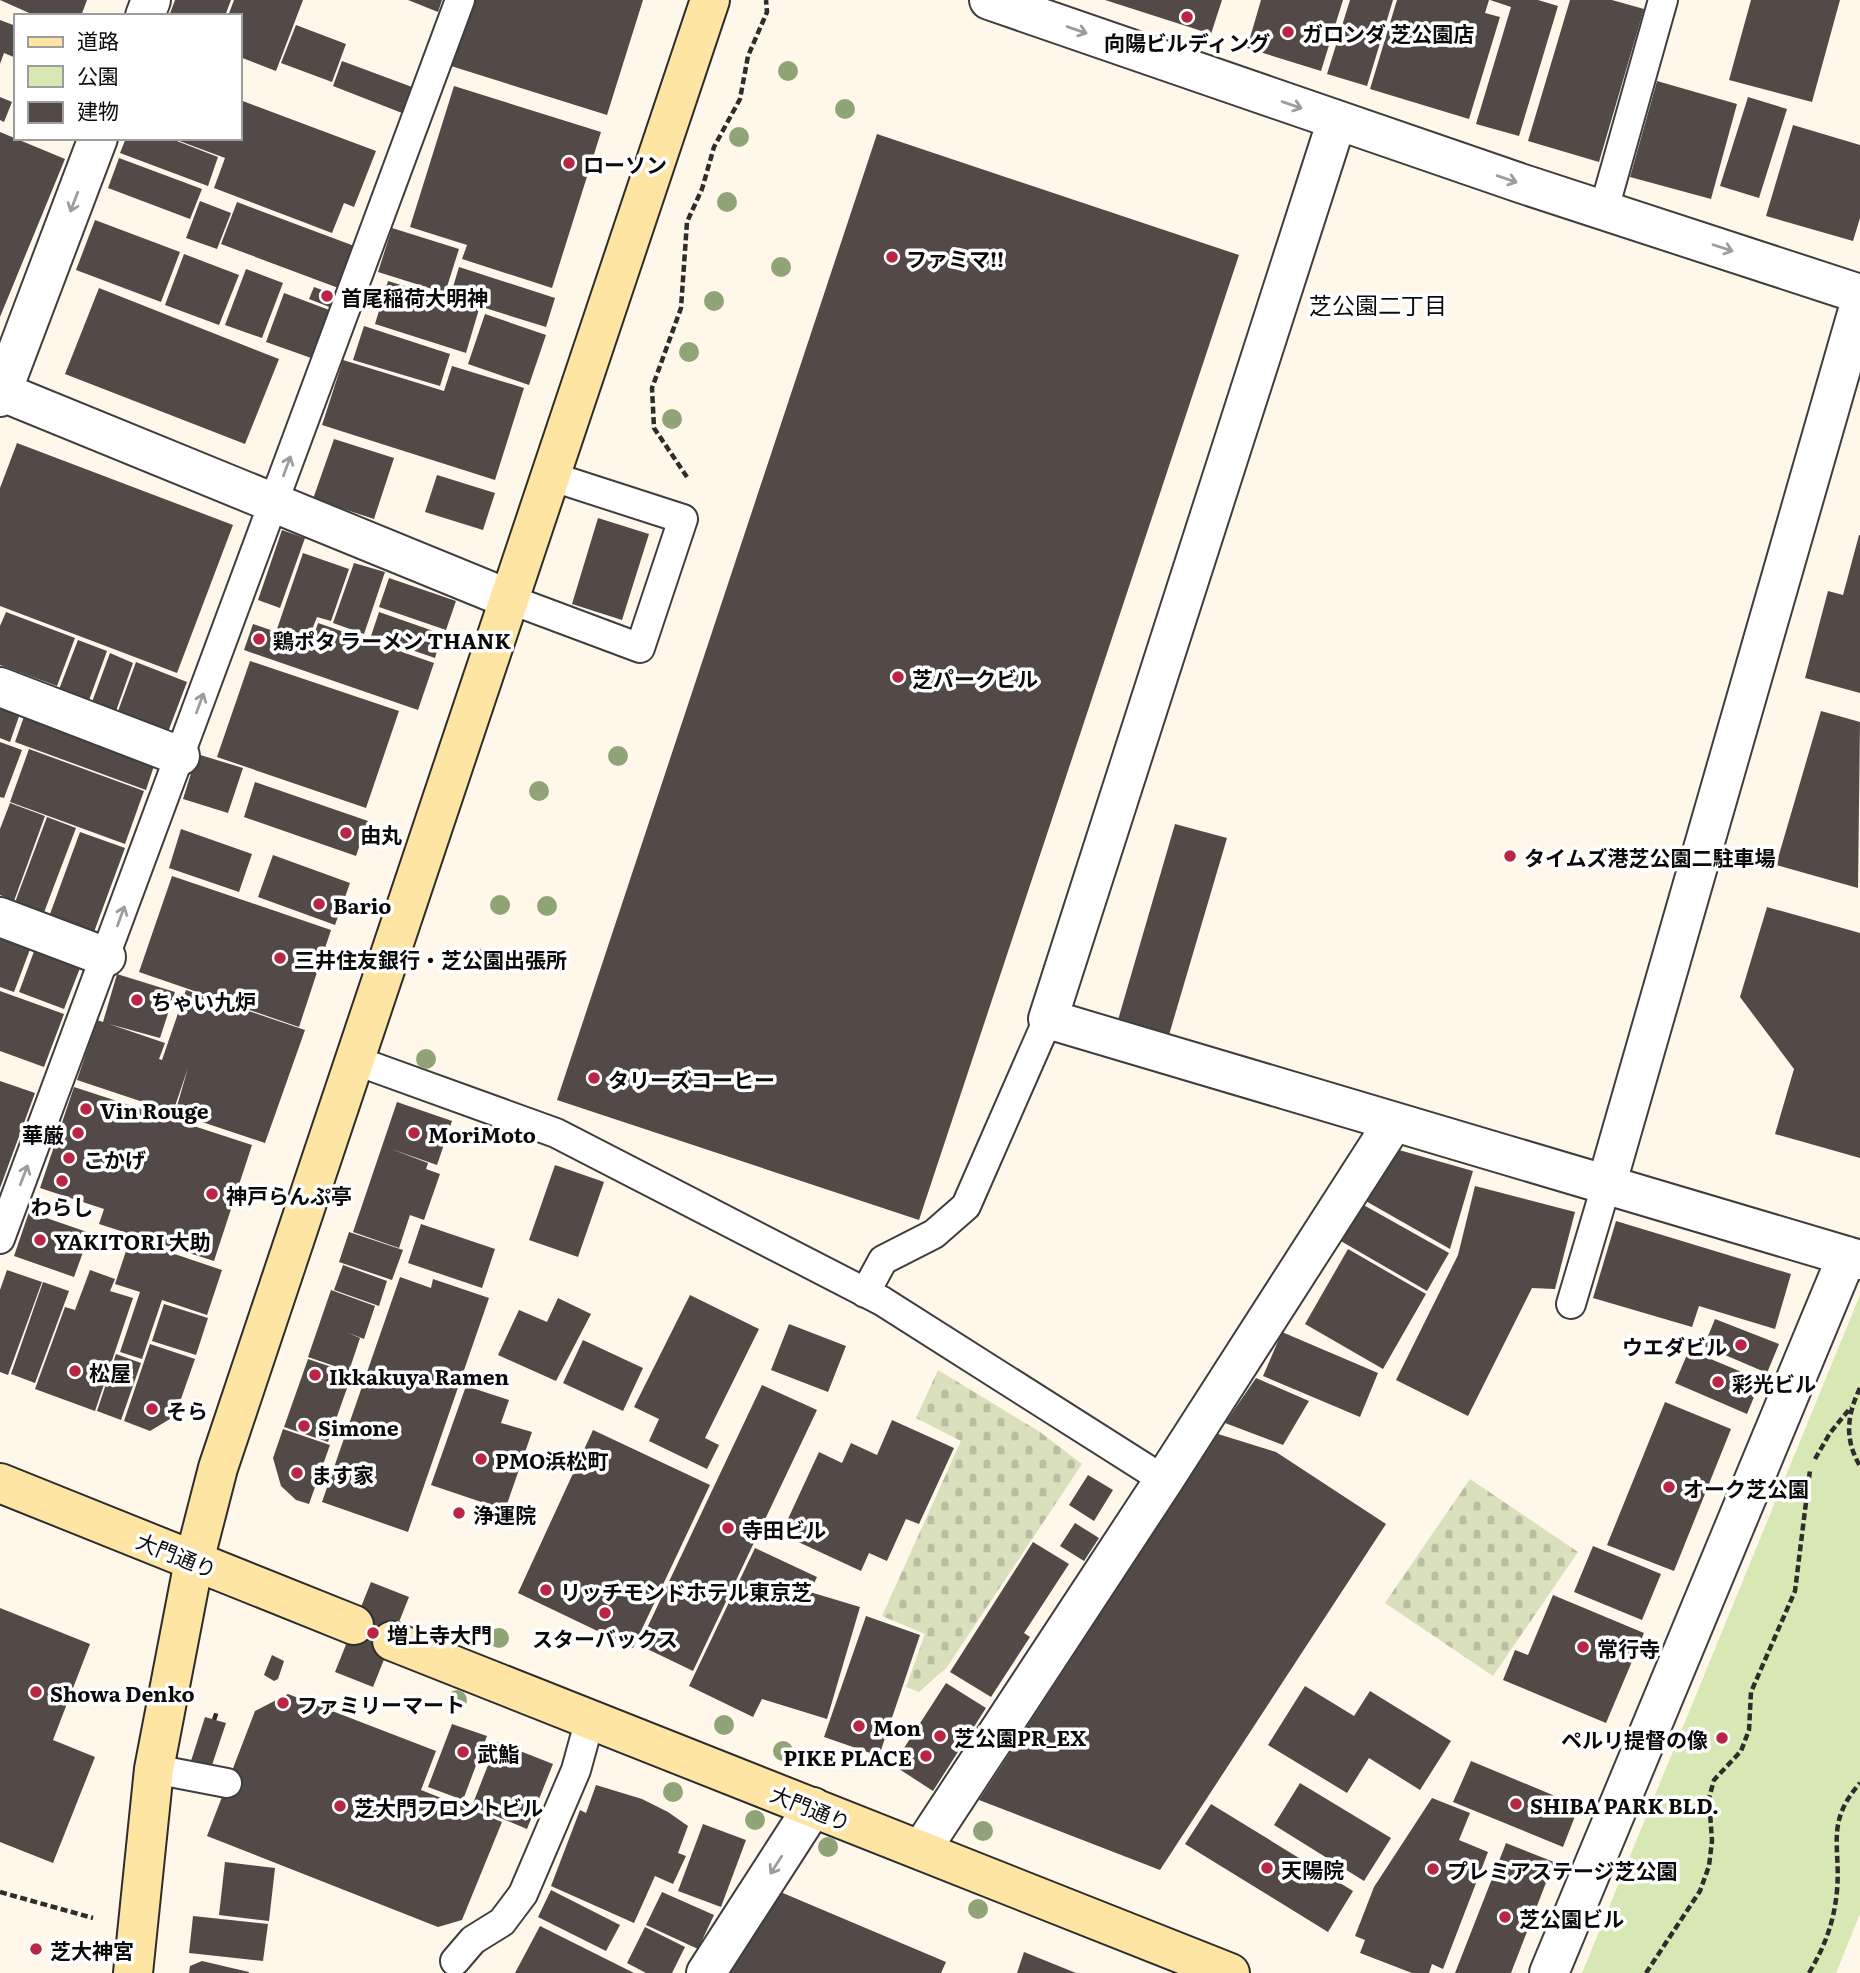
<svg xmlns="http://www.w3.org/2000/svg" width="1860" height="1973" viewBox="0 0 1860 1973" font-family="Literata,'Noto Sans JP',serif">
	<defs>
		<pattern id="cemetery-stones" width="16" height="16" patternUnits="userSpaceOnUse" patternTransform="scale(1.75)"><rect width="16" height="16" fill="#dadfbc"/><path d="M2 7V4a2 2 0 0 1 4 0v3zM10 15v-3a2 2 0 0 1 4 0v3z" fill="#babea0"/></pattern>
	</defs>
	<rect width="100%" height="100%" fill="#fff7e9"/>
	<path fill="url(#cemetery-stones)" d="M938,1370l102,62 42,32 -135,203 -28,25 -13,-5 19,-53 -43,-18 79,-175 -45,-23z
		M1470,1479l108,73 -85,124 -108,-73z"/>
	<path fill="#d8e8b4" d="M1860,1295v619l-24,59h-254z"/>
	<path fill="#534a47" d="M0,0h87l-6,16h-45z
		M175,0h56l-6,16h-56z
		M234,0h69l-27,71 -36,-14v-41h-12z
		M408,0h34l-4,12z
		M472,0h171l-36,115 -156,-49z
		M1105,0h117l-11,34z
		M1261,0h82l-22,71 -74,-23z
		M1350,0h43l-26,86 -40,-12z
		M1397,0h92l-4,13 15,4 -31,102 -99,-30z
		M1490,0h48l20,6 -39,130 -43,-12 35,-117z
		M1570,0h42l32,9 -45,153 -71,-21z
		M1751,0h89l-28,102 -83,-22z
		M0,20l16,6v32l-12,-5 -4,11z
		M296,25l50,19 -14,38 -51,-19z
		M342,61l70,26 -10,26 -69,-27z
		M1657,81l80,23 -26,95 -81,-22z
		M454,86l147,46 -49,156 -90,-29 5,-14 -57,-18z
		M0,97l12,5 -8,20 -4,-2z
		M1748,97l39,12 -28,89 -39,-12z
		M240,100l136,51 -22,56 -10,-4 -12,30 -118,-45 11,-30 -51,-19 66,-1z
		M1793,125l67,20v73l-7,23 -87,-25z
		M0,132l65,27 -65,158z
		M877,134l362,121 -320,965 -362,-120z
		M126,138h43l49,19 -10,29 -88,-33z
		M119,158l83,31 -12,30 -82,-31z
		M200,201l31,12 -14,36 -31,-11z
		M237,202l120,45 -16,42 -120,-45z
		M95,220l85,32 -19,50 -85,-32z
		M392,228l67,21 -14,44 -67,-21z
		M184,254l55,21 -20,50 -54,-20z
		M459,267l96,31 -9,29 -96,-30z
		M246,269l37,14 -21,55 -37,-13z
		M388,281l91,28 -13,44 -91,-29z
		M314,287l22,8 -4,13 -23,-9z
		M99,288l180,71 -34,85 -180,-70z
		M284,293l48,18 -18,48 -48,-17z
		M485,314l61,21 -17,50 -61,-21z
		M364,326l86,28 -10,32 -87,-26z
		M343,360l101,31 8,-25 72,22 -29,92 -173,-55z
		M334,439l60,19 -20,61 -61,-20z
		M17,443l216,82 -56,148 -177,-67v-118z
		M437,475l58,18 -12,37 -58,-18z
		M598,518l51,16 -27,86 -50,-16z
		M282,530l23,8 -25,70 -22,-8z
		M1859,535h1v158l-55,-15 23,-87 15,4z
		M303,553l46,16 -18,52 -14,-4 -9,23 -31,-11z
		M354,563l31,9 -21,62 -31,-11z
		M389,578l67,23 -10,29 -67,-23z
		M6,612l69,26 -18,48 -57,-21v-39z
		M379,612l63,22 -7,24 -64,-22z
		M318,623l116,40 -16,47 -174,-60 9,-26 58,20z
		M78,640l29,11 -19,52 -30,-11z
		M110,653l23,10 -17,48 -24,-9z
		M250,661l149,50 -33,97 -149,-51z
		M136,662l51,20 -19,50 -51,-18z
		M0,699l22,9 -12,34 -10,-4z
		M27,708l130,49 -11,33 -131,-48z
		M1821,711l39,11 -2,166 -82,-23z
		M0,742l22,8 -18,48 -4,-1z
		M29,749l115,42 -19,53 -115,-42z
		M197,754l46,14 -15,45 -45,-14z
		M255,782l113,39 -12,35 -112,-39z
		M10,803l35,13 -31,85 -14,-6v-66z
		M47,817l29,11 -33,87 -29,-10z
		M1175,824l52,14 -58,197 -51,-15z
		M181,829l71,25 -13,38 -70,-24z
		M80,832l45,16 -31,84 -44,-18z
		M273,855l77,28 -15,42 -77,-28z
		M172,876l159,54 -32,97 -160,-55z
		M1767,907l93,26v225l-85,-24 19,-65 -54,-72z
		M0,932l32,12 -18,48 -14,-5z
		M36,946l46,17 -18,46 -45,-17z
		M117,974l58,18 -15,46 -51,-14 56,19 -6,16 3,1 24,-70 119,40 -40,113 -90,-30 13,-45 -15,44 -96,-32 20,-60 6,2z
		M0,991l64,23 -20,53 -44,-16z
		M0,1081l35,12 -35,95z
		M74,1087l178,58 -38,116 -115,-37 5,-15 -64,-21z
		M397,1102l55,19 -15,44 -46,-16 37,14 -2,6 14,5 -16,46 -14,-5 -11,33 -46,-16z
		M1399,1150l74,21 -23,78 -86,-49z
		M555,1165l49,17 -26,75 -49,-17z
		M1475,1186l100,26 -20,77 -23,-1 -64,128 -72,-36 62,-125z
		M1360,1203l89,50 -22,38 -88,-51z
		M29,1212l61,21 -16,44 -60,-21z
		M1616,1221l175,53 -16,55 -76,-23 -7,21 -99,-29z
		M421,1224l74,25 -13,39 -74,-25z
		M349,1232l54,18 -11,30 -53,-18z
		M130,1239l92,31 -15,45 -45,-15 -20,59 -22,-7 20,-60 -25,-8z
		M1348,1249l78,45 -43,75 -78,-45z
		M343,1265l44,16 -8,25 -45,-16z
		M7,1270l35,12 -34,93 -8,-3v-82z
		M90,1270l25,9 -5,12 23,7 -38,113 -60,-22 30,-82 10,3z
		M400,1277l31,11 2,-9 56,19 -81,234 -86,-30z
		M43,1282l26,9 -34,92 -24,-9z
		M331,1290l44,16 -11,33 -18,-7 14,6 -11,33 -41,-14z
		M690,1295l69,34 -54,109 14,7 -12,24 -58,-28 10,-22 -25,-12z
		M558,1298l33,16 -35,67 -58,-26 21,-45 28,12z
		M164,1304l44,14 -12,37 -44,-14z
		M1715,1319l64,25 -12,29 -63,-27z
		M789,1324l57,22 -18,46 -57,-22z
		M1282,1332l96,41 -18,44 -97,-41z
		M583,1340l60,28 -20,43 -60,-28z
		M150,1344l45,15 -20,57 -25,15 -26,-10z
		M1689,1350l72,30 -14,34 -72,-31z
		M116,1354l25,9 -20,57 -24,-9z
		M308,1359l44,15 -24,68 -44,-15z
		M1256,1378l53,23 -26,44 -58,-22z
		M762,1385l55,25 -124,261 -54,-26z
		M466,1386l43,14 -8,23 31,9 -27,78 -74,-25z
		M1665,1402l66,27 -57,142 -67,-26z
		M892,1420l62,28 -35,76 -13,-5 -19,42 -18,-8 -8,18 -80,-37 38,-82 23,11 9,-20 26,12z
		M283,1429l47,16 -21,59 -13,-4 -15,-14 -8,-28z
		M593,1430l117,55 -77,163 -115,-55z
		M1218,1434l58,18 110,72 -226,346 -181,-70z
		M1088,1475l25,15 -19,31 -25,-16z
		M1075,1523l24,15 -15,23 -24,-15z
		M1033,1542l36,22 -45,69 6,4 -39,60 -41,-25z
		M1593,1546l68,28 -19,46 -68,-28z
		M755,1548l62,29 -7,15 50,15 -33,112 -65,-20 -9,18 -64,-31z
		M371,1582l38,15 -36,90 -38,-15z
		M1553,1595l91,38 -38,90 -103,-43 12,-30 13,5z
		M0,1608l90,36 -37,96 42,17 -42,106 -53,-21z
		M866,1616l54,19 -41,121 -55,-19z
		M272,1655l12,6 -6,18 -4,2 -10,-6z
		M946,1683l40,25 -53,83 -40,-26z
		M1305,1686l49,30 16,-25 81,50 -31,49 -51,-32 -22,35 -79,-48z
		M288,1694l148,57 -15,39 81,32 -40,98 -24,7 -231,-91 48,-125z
		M205,1717l21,6 -15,45 -20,-7z
		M452,1724l35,12 -24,64 -35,-13z
		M497,1742l56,22 -26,65 -55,-23z
		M1471,1761l108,45 -16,41 -110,-45z
		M1300,1783l91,55 -27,43 -90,-56z
		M596,1785l46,14 26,13 20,14 -10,27 8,3 -13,28 -18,-8 -21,47 -83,-37 29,-76 6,3z
		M1432,1798l38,15 -11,27 29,12 -45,117 -11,-5 -3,9h-17l-52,-20 5,-13 -10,-4 19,-49z
		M1211,1804l142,87 -25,41 -143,-88z
		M703,1824l43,16 -25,67 -43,-16z
		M1506,1843l48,19 -43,111h-56z
		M225,1862l50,6 -6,53 -50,-6z
		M771,1888l175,74 -5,11h-217z
		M551,1890l69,35 -14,26 -68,-34z
		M662,1892l52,23 -16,34 -52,-24z
		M193,1916l75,8 -5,37 -74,-8z
		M540,1926l94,47h-119z
		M645,1927l40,20 -13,26h-26l-19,-10z
		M1024,1952l52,21h-59z
		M202,1961l47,11v1h-60l1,-7z"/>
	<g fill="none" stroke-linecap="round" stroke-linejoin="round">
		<g stroke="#3e3e3e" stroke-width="32">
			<path id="lane" d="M1604,209l59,-209
				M509,599l131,49 43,-129 -133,-43
				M354,1060l202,73 132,68 194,100 282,179
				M0,1239l460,-1239
				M865,1293l18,-33 51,-26 32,-28 82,-187
				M1571,1304l35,-118
				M154,1769l73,14
				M455,1961l18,-21 29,-18 21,-28 53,-124 14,-51"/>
		</g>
		<g stroke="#3e3e3e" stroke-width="42">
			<path id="street" d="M989,0l531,183 340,111
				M145,16l6,-16
				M1337,120l-289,899 812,241
				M0,391l509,208
				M0,397l98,-259
				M0,687l180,69
				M0,917l106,40
				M1606,1186l254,-883
				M921,1850l243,-370 229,-357
				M706,1973l107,-166
				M1549,1973l298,-717"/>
		</g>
		<g stroke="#2d2d2d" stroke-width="42">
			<path id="secondary" d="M0,1483l354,142
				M392,1641l838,332
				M133,1973l21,-204 40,-208 24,-93 492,-1468"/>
		</g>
		<path stroke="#2d2d2d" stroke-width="4.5" stroke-dasharray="7 3.5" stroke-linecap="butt" d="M687,477l-33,-49 -2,-40 29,-80 6,-86 15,-33 12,-42 26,-48 8,-43 19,-44 -1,-12
			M1860,1388c-13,27 -16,51 0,78
			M1815,1459l15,-26 21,-26
			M214,1720l3,-9
			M0,1892l93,26
			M1646,1973l54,-82 9,-25 3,-25 -3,-43 5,-18 27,-29 8,-21 2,-38 44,-101 15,-121
			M1809,1973c16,-27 25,-51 28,-82 4,-46 -12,-68 23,-108"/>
		<use href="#lane" stroke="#fff" stroke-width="28"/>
		<use href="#street" stroke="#fff" stroke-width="38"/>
		<use href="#secondary" stroke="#ffe5a4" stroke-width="38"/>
	</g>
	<g fill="#91a478">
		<circle cx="788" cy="71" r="10"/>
		<circle cx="845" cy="109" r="10"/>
		<circle cx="739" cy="137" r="10"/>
		<circle cx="727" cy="202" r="10"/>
		<circle cx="781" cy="267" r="10"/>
		<circle cx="714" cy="301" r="10"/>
		<circle cx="689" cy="352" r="10"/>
		<circle cx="672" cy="419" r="10"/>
		<circle cx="618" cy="756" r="10"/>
		<circle cx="539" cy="791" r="10"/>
		<circle cx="500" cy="905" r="10"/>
		<circle cx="547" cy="906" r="10"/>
		<circle cx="477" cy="958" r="10"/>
		<circle cx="426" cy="1059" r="10"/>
		<circle cx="499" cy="1638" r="10"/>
		<circle cx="457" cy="1700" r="10"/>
		<circle cx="724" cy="1725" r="10"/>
		<circle cx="783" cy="1751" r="10"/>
		<circle cx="673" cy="1792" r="10"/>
		<circle cx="755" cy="1820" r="10"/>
		<circle cx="983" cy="1831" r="10"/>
		<circle cx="828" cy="1847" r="10"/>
		<circle cx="978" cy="1909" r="10"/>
	</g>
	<defs><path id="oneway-shaft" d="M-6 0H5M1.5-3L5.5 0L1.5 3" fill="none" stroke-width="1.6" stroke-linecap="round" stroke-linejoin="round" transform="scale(1.75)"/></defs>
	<g stroke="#9d9d9d">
		<use href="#oneway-shaft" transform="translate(1077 30) rotate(19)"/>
		<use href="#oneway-shaft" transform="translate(1292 105) rotate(19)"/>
		<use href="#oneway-shaft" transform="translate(1507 179) rotate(19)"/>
		<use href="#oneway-shaft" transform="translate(74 202) rotate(111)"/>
		<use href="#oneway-shaft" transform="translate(1723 248) rotate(18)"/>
		<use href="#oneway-shaft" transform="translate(287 466) rotate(-70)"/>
		<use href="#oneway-shaft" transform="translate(200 703) rotate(-70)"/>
		<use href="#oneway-shaft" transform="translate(121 916) rotate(-70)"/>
		<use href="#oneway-shaft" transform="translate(24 1175) rotate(-69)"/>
		<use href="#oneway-shaft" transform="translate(776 1865) rotate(123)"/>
	</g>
	<g fill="#b92545" stroke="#fff" stroke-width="2.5">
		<circle cx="1187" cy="17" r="7"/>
		<circle cx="1288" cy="32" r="7"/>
		<circle cx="569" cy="163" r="7"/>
		<circle cx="892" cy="257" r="7"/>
		<circle cx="327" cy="296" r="7"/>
		<circle cx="259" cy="639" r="7"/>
		<circle cx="898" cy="677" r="7"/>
		<circle cx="346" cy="833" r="7"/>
		<circle cx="1510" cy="856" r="7"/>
		<circle cx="319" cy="904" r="7"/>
		<circle cx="280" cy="958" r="7"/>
		<circle cx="137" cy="1000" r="7"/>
		<circle cx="594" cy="1078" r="7"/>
		<circle cx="86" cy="1109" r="7"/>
		<circle cx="78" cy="1133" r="7"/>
		<circle cx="414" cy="1133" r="7"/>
		<circle cx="69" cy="1158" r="7"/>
		<circle cx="62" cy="1181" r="7"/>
		<circle cx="212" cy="1194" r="7"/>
		<circle cx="40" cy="1240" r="7"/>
		<circle cx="1741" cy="1345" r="7"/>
		<circle cx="75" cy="1371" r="7"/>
		<circle cx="315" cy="1375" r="7"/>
		<circle cx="1718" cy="1382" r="7"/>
		<circle cx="152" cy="1409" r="7"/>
		<circle cx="304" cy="1426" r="7"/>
		<circle cx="481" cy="1459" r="7"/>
		<circle cx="297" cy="1473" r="7"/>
		<circle cx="1669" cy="1487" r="7"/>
		<circle cx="459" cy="1513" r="7"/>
		<circle cx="728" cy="1528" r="7"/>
		<circle cx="546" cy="1590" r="7"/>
		<circle cx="605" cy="1613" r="7"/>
		<circle cx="373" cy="1633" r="7"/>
		<circle cx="1583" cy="1647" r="7"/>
		<circle cx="36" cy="1692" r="7"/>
		<circle cx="283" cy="1703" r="7"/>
		<circle cx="859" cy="1726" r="7"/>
		<circle cx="940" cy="1736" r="7"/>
		<circle cx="1722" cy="1738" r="7"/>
		<circle cx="463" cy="1752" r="7"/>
		<circle cx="926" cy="1756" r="7"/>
		<circle cx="1516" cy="1804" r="7"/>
		<circle cx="340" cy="1806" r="7"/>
		<circle cx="1267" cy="1868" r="7"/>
		<circle cx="1433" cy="1869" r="7"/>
		<circle cx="1505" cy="1917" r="7"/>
		<circle cx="36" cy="1949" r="7"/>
	</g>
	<g text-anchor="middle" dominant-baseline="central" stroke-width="7" stroke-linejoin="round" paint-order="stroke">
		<g font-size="21" font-weight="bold" fill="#0b0b0b" stroke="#fff" text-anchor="start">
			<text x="1302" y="32">ガロンダ 芝公園店</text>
			<text x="1187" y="41" text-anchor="middle">向陽ビルディング</text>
			<text x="583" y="163">ローソン</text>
			<text x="906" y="257">ファミマ!!</text>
			<text x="341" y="296">首尾稲荷大明神</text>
			<text x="273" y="639">鶏ポタ ラーメン THANK</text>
			<text x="912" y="677">芝パークビル</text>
			<text x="360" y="833">由丸</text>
			<text x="1524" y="856">タイムズ港芝公園二駐車場</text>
			<text x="333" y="904">Bario</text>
			<text x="294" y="958">三井住友銀行・芝公園出張所</text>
			<text x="151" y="1000">ちゃい九炉</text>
			<text x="608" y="1078">タリーズコーヒー</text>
			<text x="100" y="1109">Vin Rouge</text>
			<text x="64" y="1133" text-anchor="end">華厳</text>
			<text x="428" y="1133">MoriMoto</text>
			<text x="83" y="1158">こかげ</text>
			<text x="226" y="1194">神戸らんぷ亭</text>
			<text x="62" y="1205" text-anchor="middle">わらし</text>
			<text x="54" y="1240">YAKITORI 大助</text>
			<text x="1727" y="1345" text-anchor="end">ウエダビル</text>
			<text x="89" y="1371">松屋</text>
			<text x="329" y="1375">Ikkakuya Ramen</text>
			<text x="1732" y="1382">彩光ビル</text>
			<text x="166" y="1409">そら</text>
			<text x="318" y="1426">Simone</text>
			<text x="495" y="1459">PMO浜松町</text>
			<text x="311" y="1473">ます家</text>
			<text x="1683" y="1487">オーク芝公園</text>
			<text x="473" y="1513">浄運院</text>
			<text x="742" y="1528">寺田ビル</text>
			<text x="560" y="1590">リッチモンドホテル東京芝</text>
			<text x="387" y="1633">増上寺大門</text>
			<text x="605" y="1637" text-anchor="middle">スターバックス</text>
			<text x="1597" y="1647">常行寺</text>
			<text x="50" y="1692">Showa Denko</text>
			<text x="297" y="1703">ファミリーマート</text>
			<text x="873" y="1726">Mon</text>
			<text x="954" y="1736">芝公園PR_EX</text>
			<text x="1708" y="1738" text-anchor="end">ペルリ提督の像</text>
			<text x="477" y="1752">武鮨</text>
			<text x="912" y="1756" text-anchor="end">PIKE PLACE</text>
			<text x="1530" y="1804">SHIBA PARK BLD.</text>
			<text x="354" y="1806">芝大門フロントビル</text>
			<text x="1281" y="1868">天陽院</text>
			<text x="1447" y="1869">プレミアステージ芝公園</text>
			<text x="1519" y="1917">芝公園ビル</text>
			<text x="50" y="1949">芝大神宮</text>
		</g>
		<g font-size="21" fill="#0b0b0b" stroke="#fff">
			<text transform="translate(177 1554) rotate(22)">大門通り</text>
			<text transform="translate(811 1807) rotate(22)">大門通り</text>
		</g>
		<g font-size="23" fill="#0b0b0b" stroke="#fff">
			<text x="1378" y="304">芝公園二丁目</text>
		</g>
	</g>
	<rect x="14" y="14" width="228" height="126" fill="#ffffff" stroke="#9d9d9d" stroke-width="2"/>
	<rect x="28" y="37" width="35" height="10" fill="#ffe5a4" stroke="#9d9d9d" stroke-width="2"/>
	<text x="77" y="49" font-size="21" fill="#0b0b0b">道路</text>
	<rect x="28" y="66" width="35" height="21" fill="#d8e8b4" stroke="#9d9d9d" stroke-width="2"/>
	<text x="77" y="84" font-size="21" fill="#0b0b0b">公園</text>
	<rect x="28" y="102" width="35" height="21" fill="#534a47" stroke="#9d9d9d" stroke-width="2"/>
	<text x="77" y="119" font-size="21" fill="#0b0b0b">建物</text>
</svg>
